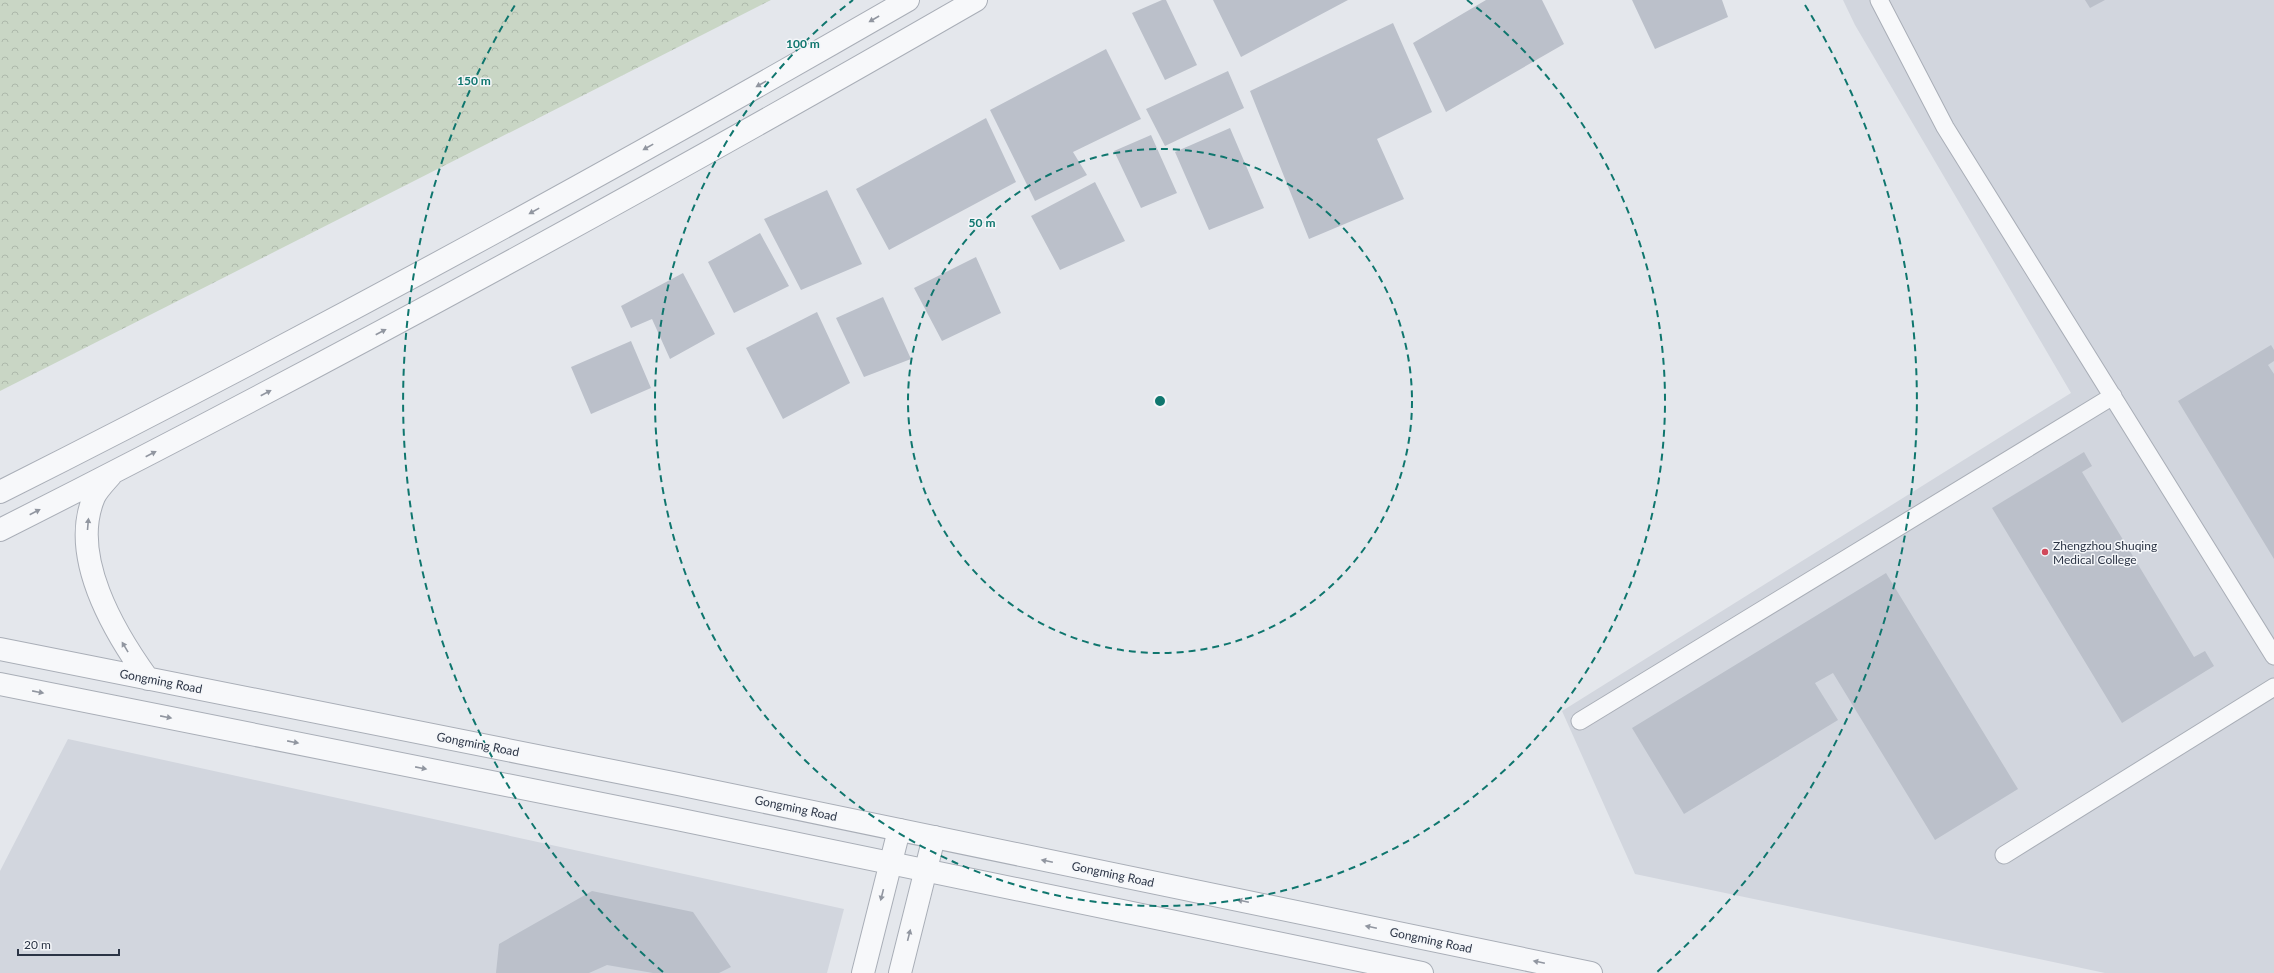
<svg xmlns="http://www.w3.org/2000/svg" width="2274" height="973" viewBox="0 0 2274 973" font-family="Lato,sans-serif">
	<defs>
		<pattern id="forest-crowns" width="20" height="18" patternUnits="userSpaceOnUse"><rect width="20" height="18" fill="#c9d6c5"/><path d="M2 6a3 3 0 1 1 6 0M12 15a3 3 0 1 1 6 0" fill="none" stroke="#adb8ab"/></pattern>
	</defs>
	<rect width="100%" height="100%" fill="#e4e7ec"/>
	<path fill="#d2d6de" d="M1843,0h431v973h-169l-470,-99 -73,-163 509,-318 -216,-368z
		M68,739l776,170 -17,64h-827v-102z"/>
	<path fill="url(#forest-crowns)" d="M0,0h771l-771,391z"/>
	<path fill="#bbc0ca" d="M1162,0h4l31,65 -32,15 -33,-67z
		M1213,0h135l-107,57z
		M1486,0h56l22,44 -118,68 -33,-69z
		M1632,0h90l6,17 -73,32z
		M2085,0h20l-15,8z
		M1393,23l39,89 -55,27 27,60 -95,40 -59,-148z
		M1106,49l35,70 -68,33 14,23 -52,26 -45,-91z
		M1228,71l16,37 -79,38 -19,-37z
		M986,118l30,64 -127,68 -33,-61z
		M1230,128l34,80 -55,22 -34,-78z
		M1151,135l26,58 -36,15 -27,-57z
		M1095,182l30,59 -65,29 -29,-54z
		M827,190l35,74 -61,26 -37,-71z
		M760,233l29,53 -55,27 -26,-51z
		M976,257l25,56 -59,28 -28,-53z
		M683,273l32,61 -45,25 -18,-40 -21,9 -10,-22z
		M883,297l28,62 -47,18 -28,-59z
		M817,312l33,71 -67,36 -37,-71z
		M631,341l20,47 -60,26 -20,-47z
		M2271,345l3,5v11l-6,4 6,9v185l-96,-158z
		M2084,452l8,14 -10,6 112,185 11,-6 9,15 -92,57 -130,-215z
		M1886,573l132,216 -83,51 -102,-167 -18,10 23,37 -154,94 -52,-86z
		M592,891l101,21 38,55 -12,6h-66l-46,-8 -18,8h-93l3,-29z"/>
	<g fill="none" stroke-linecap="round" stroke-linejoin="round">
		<g stroke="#a9aeb7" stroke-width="19">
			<path id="service" d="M1879,0l66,127 329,529
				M1580,721l533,-325
				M2004,855l270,-168"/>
		</g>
		<g stroke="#a9aeb7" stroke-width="24">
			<path id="minor" d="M863,973l36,-143
				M900,973l34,-136"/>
		</g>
		<g stroke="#a9aeb7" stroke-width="24">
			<path id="tertiary" d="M111,475c-6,7 -14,15 -17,22 -25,59 20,135 54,182
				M0,492c308,-155 610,-320 908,-492
				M0,530c331,-167 655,-345 976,-530
				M0,649l678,135 913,189
				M0,684l672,134 750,155"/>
		</g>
		<use href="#service" stroke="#f7f8fa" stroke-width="17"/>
		<use href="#minor" stroke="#f7f8fa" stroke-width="22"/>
		<use href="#tertiary" stroke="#f7f8fa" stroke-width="22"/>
	</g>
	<defs><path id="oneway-solid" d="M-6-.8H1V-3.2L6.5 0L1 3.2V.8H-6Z"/></defs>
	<g fill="#9196a0">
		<use href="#oneway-solid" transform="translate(874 19) rotate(150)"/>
		<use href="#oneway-solid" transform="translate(761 84) rotate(151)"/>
		<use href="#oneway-solid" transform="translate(648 147) rotate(151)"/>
		<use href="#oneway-solid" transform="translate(534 211) rotate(151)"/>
		<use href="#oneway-solid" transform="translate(381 332) rotate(-28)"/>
		<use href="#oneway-solid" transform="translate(266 393) rotate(-28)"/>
		<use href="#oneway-solid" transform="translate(151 454) rotate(-27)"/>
		<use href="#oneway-solid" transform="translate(35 512) rotate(-27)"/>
		<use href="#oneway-solid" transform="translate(88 524) rotate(-85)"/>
		<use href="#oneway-solid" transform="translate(125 647) rotate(-121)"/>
		<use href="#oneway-solid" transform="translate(38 692) rotate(11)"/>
		<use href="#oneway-solid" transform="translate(166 717) rotate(11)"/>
		<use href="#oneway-solid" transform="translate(293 742) rotate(11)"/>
		<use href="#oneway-solid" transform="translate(421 768) rotate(11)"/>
		<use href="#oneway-solid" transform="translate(1047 861) rotate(-168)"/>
		<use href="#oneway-solid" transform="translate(882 895) rotate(104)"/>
		<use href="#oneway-solid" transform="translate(1243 901) rotate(-168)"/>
		<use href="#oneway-solid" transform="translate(1371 927) rotate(-168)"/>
		<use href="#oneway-solid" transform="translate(909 935) rotate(-76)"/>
		<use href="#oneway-solid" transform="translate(1539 962) rotate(-168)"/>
	</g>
	<g fill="none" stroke="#0f766e" stroke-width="2" stroke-dasharray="7 5">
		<circle cx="1160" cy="401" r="252"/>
		<path d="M1467 0A505 505 0 1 1 853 0"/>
		<path d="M663 972A757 757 0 0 1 515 5M1805 5A757 757 0 0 1 1657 972"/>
	</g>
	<circle fill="#d1495b" stroke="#f4f6f9" stroke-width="1.5" cx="2045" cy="552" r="4"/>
	<g text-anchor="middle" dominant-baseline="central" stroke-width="3" stroke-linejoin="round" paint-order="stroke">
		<g font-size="12" fill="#2b3445" stroke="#f4f6f9" text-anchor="start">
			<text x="2053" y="545">Zhengzhou Shuqing<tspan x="2053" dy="14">Medical College</tspan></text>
		</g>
		<g font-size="12" fill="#2b3445" stroke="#f4f6f9">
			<text transform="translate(161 681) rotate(11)">Gongming Road</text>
			<text transform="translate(478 744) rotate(11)">Gongming Road</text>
			<text transform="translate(796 808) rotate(12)">Gongming Road</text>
			<text transform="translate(1113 874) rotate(12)">Gongming Road</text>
			<text transform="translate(1431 940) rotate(12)">Gongming Road</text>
		</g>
	</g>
	<circle cx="1160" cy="401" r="6" fill="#0f766e" stroke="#f4f6f9" stroke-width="2"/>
	<g font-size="12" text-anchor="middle" font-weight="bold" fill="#0f766e" stroke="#f4f6f9" stroke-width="3" stroke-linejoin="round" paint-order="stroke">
		<text x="803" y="48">100 m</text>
		<text x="474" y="85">150 m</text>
		<text x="982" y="227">50 m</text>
	</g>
	<path d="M18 949v6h101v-6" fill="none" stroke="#2b3445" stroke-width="2"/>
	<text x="24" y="949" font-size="12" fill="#2b3445" stroke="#f4f6f9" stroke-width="3" paint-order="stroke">20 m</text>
</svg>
